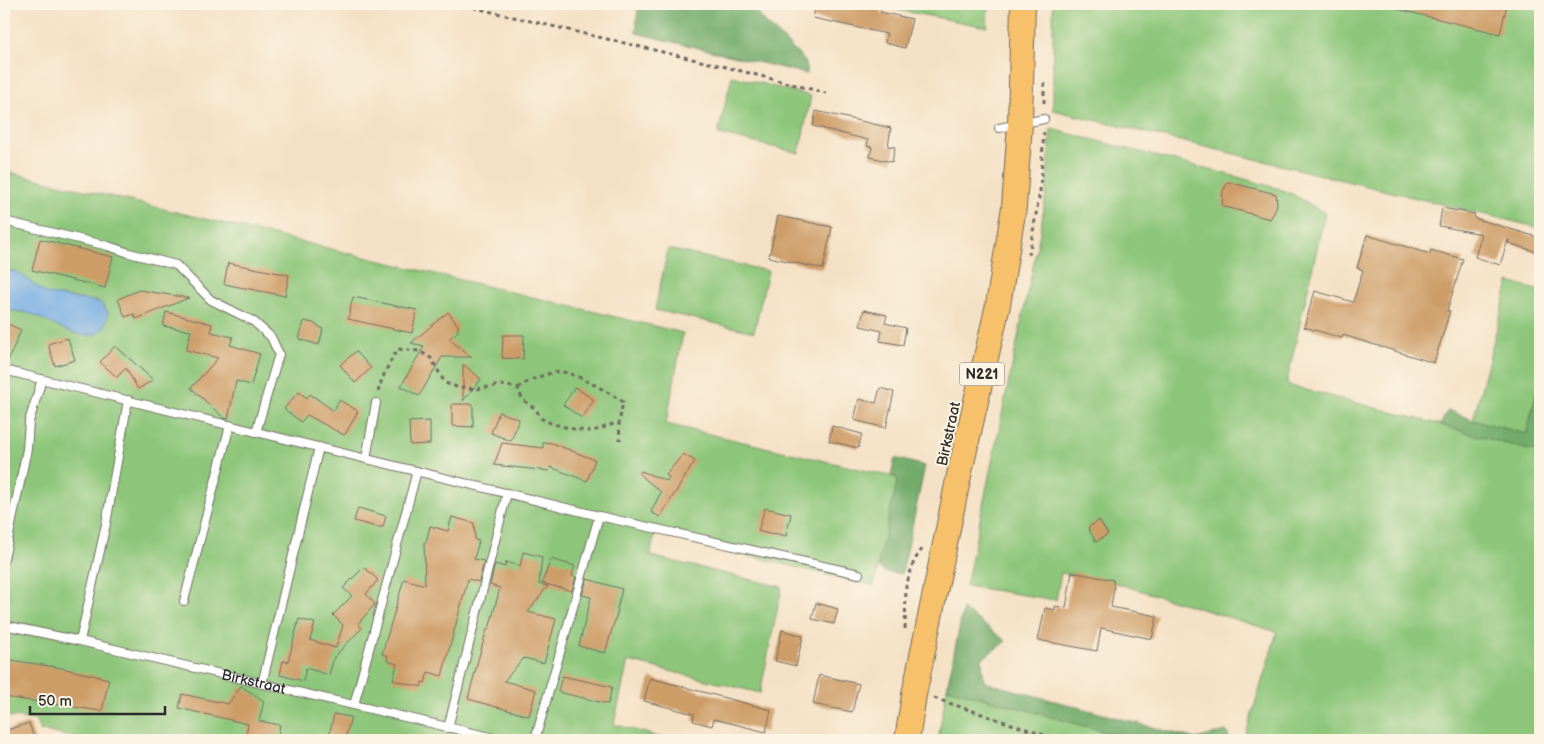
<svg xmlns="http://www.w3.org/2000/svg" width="1544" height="744" viewBox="0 0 1544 744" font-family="'Balsamiq Sans',sans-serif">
	<rect width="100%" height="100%" fill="#fcf5e5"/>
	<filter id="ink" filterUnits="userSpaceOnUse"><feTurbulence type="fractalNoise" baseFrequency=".02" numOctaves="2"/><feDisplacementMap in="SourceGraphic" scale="10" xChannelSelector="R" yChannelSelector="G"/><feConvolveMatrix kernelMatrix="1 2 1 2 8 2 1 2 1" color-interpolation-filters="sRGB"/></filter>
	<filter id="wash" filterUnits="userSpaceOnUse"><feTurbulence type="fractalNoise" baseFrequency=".0096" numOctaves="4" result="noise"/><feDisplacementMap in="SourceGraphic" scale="20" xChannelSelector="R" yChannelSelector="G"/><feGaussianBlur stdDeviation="1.12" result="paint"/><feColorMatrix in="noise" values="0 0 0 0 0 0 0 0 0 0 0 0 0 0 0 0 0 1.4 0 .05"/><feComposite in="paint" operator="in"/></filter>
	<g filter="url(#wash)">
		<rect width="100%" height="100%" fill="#f4e1c5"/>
		<path fill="#8dc67a" stroke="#5c7852" d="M869,4h119l-1,23 -105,-20z
			M1053,4h487v224l-487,-118z
			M732,76l79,20 -12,57 -81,-19z
			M1051,129l194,50 35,10 14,6 31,18 -38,168v4l252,65 1,-4v294h-296l33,-108 -168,-51 -48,-8 -5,27 -90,-14 74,-353 6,-39z
			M4,171l679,162 -17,91 232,54 -24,108 -219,-53 -5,23 132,31 -22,106 -132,-32 -14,63 55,16h-584l-45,-10 -5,-10 -31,-4z
			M668,249l100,22 -14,61 -99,-22z
			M1509,282l31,9v89l-14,54 -53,-14z
			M947,688l167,46 21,6h-197z"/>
		<path fill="#72ab6a" stroke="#4e6b4a" d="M638,4h115l3,7 8,10 41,40 2,13 -171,-41z
			M1540,382l-1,68h-11l-88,-25 8,-15 25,10 53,14z
			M895,458l30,8 -23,108 -17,-2 -5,-3 -1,-9 19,-82 -7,-2z
			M963,609l43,32 -24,18 2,23 212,57 30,-8 4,9h-96l-187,-52z"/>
		<path fill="#73abe2" stroke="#4f6b86" d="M4,270l12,1 31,23 53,8 8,10c0,3 -1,8 -2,11 -12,30 -57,-3 -75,-9 -9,-3 -19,-3 -27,-4z"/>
		<g id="blocks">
			<path fill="#cd9d68" d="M816,4h53l13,3 -2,5 32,7 -7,29 -20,-5 2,-9 -74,-16z
				M1398,4h109l-7,30 -103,-25z
				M816,111l75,17 -3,18 7,1 -3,15 -22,-5 2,-10 -5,-1 1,-6 -55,-14z
				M1228,182l48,12 1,10 -2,7 -5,8 -48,-13 1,-15z
				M1442,208l33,6 -1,4 66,20v15l-32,-10 1,-3h-1l-8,25 -25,-8 7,-23 -43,-8z
				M778,216l54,11 -9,42 -54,-12z
				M1367,235l63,19 1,-4 32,9 -16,52h3l-16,52 -91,-28 -1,3 -38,-11 11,-36 38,11 10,-32 -6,-2z
				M40,239l73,18 -8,31 -73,-18z
				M228,263l61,12 -4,21 -61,-12z
				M139,290l50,8 -53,21 -2,-5 -9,3 -7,-18z
				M353,297l64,13 -5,23 -64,-14z
				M864,310l23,5 -2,8 21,5 -3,17 -23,-4 2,-10 -22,-5z
				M166,312l46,12 -1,8 22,5 -3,8 30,9 -9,31 -15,-4 -8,38 -4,-1 -33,-30 27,-30 -32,-8 5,-19 -28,-5z
				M448,312l10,13v6l-9,8 23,18h-30l-23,39 -18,-10 23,-40 -13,-3z
				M304,321l9,2 10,6 -4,16 -20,-6z
				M4,322l17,8 -15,35h-2z
				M503,335h21l-1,24 -21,-1z
				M68,338l7,22 -20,6 -7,-22z
				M115,346l4,3 34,31 -15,9 -12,-21 -9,9 -17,-15z
				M356,351l15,17 -16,15 -15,-18z
				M463,364l18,15 -18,22z
				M575,387l19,13 -12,18 -19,-13z
				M880,388l14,4 -8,36 -32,-8 5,-21 17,4z
				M299,392l8,6 3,-4 24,17 5,-11 19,11 -12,22 -2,2 -37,-20 -6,7 -17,-13 10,-12z
				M452,404h21v23l-21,-1z
				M499,412l20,7 -8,22 -20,-8z
				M430,421v23l-20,1 -1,-23z
				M832,426l30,8 -4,14 -29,-7z
				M543,442l9,1 43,17 -8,21 -37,-14 -1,4 -55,-6 8,-22 41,5z
				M683,454l12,7 -35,56 -9,-5 10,-20 -22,-18 2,-3 26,10 2,-4 -3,-2z
				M358,508l28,8 -3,11h-6l-23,-6z
				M765,508l26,6 -5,22 -12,-3 -1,2 -15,-4z
				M452,517l22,6 1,17 4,1 -5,18 10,2 -5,21 -11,-3 -26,97 -14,-4 -3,11 -3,-1 -1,5 -28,-7 4,-16 -10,-3 1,-5 -6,-2 22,-75 21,6 -1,-43 2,1 4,-17 18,5z
				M1099,520l9,14 -12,8 -8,-14z
				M523,552l19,5 -3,27 9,2 -20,26 28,7 -12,44 -20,-5 -20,23 32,9 -7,26 -61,-17 10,-39 9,-31h2l11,-41 -10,-3 5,-21 10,3 1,-5 14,4z
				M551,559l24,7 -3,10 4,1 -4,14 -30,-8z
				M364,567l14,13 -12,14 9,10 -17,20 4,4 -28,29 -5,18 -23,-7 -3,13 -23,-6 3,-14 5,1 11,-43 16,4 -5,17 26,8 7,-23 -10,-10 19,-19 -9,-8z
				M1072,572l41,8 1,8 -3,19 46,9 -5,23 -51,-11 -4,23 -59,-11 7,-32 10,2v-4l11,2z
				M587,579l35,10 -5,20 1,1 -13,43 -26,-7 12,-49 -9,-2z
				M816,603l22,6 -4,15 -22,-5z
				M782,630l21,6 -7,30 -21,-5z
				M4,659l58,9 47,11 -7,32 -98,-14z
				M819,675l40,9 -7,28 -39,-8z
				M562,676l50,11 -4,17 -50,-12z
				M650,678l121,32 -5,22 -52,-13 -2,7 -19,-5 1,-7 -50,-13z
				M241,686l23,15 -5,20 21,4 -3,15h-32l3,-16 -69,-16 3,-14 46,10z
				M334,714l17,3 -6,23h-17z
				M29,723l6,17h-31v-9z"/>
		</g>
	</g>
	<g filter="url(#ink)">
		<use href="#blocks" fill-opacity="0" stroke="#716b61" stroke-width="1"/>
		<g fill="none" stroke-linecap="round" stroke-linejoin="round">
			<g stroke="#716b61" stroke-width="10">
				<g id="service">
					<path d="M999,128l45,-9"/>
					<path d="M4,221l104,25 21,7 47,12 35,35 42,21 18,16 8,17 -23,78"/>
					<path d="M4,370l595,146 260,58"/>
					<path d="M366,459l10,-56"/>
					<path d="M4,559l23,-110 2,-27 13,-43"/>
					<path d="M184,601l46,-176"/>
					<path id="s1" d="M4,625l76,16 423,99"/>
					<path d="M80,641l26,-117 22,-124"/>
					<path d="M262,684l57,-237"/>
					<path d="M354,705l63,-234"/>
					<path d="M448,728l59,-235"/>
					<path d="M535,740l64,-224"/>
				</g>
			</g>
			<g stroke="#716b61" stroke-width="26">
				<path id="primary" d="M907,740l7,-45 44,-215 40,-175 16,-98 6,-83 3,-120"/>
			</g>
			<path stroke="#716b61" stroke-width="3" stroke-dasharray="4 4" stroke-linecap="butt" d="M458,4l264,62 104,27
				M1044,83v24
				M1029,255l11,-64 4,-61
				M518,388c11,-8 29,-16 44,-16 12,0 50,22 61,30l-4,21 1,17
				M378,392c4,-15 11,-29 20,-43l21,2 12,7 14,25 12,4 19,2 25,-4 17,3c5,15 5,11 16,20 4,3 4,7 7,10 6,6 39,13 48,13 11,0 19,-7 30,-8
				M905,629l1,-43 8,-25 8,-12
				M934,698l125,42"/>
			<use href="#service" stroke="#fff" stroke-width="8"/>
			<use href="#primary" stroke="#f7c06b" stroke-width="24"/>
		</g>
	</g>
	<g text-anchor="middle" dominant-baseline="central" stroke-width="4" stroke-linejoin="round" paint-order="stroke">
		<rect fill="#fcf5e5" stroke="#6a6863" stroke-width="1" x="959.5" y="362.5" width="45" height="23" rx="4"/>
		<g font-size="14" font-weight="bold" fill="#2b2b2b">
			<text x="982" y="374">N221</text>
		</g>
		<g font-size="15" fill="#2b2b2b" stroke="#fcf5e5">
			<text transform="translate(949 434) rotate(-78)">Birkstraat</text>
			<text stroke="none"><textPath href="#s1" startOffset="256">Birkstraat</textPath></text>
		</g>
	</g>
	<rect width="1544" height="744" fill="none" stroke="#fcf5e5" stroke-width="20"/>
	<path d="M30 706v8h135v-8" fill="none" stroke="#2b2b2b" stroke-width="2.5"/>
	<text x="38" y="706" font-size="15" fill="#2b2b2b" stroke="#fcf5e5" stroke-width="4" paint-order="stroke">50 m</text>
</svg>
